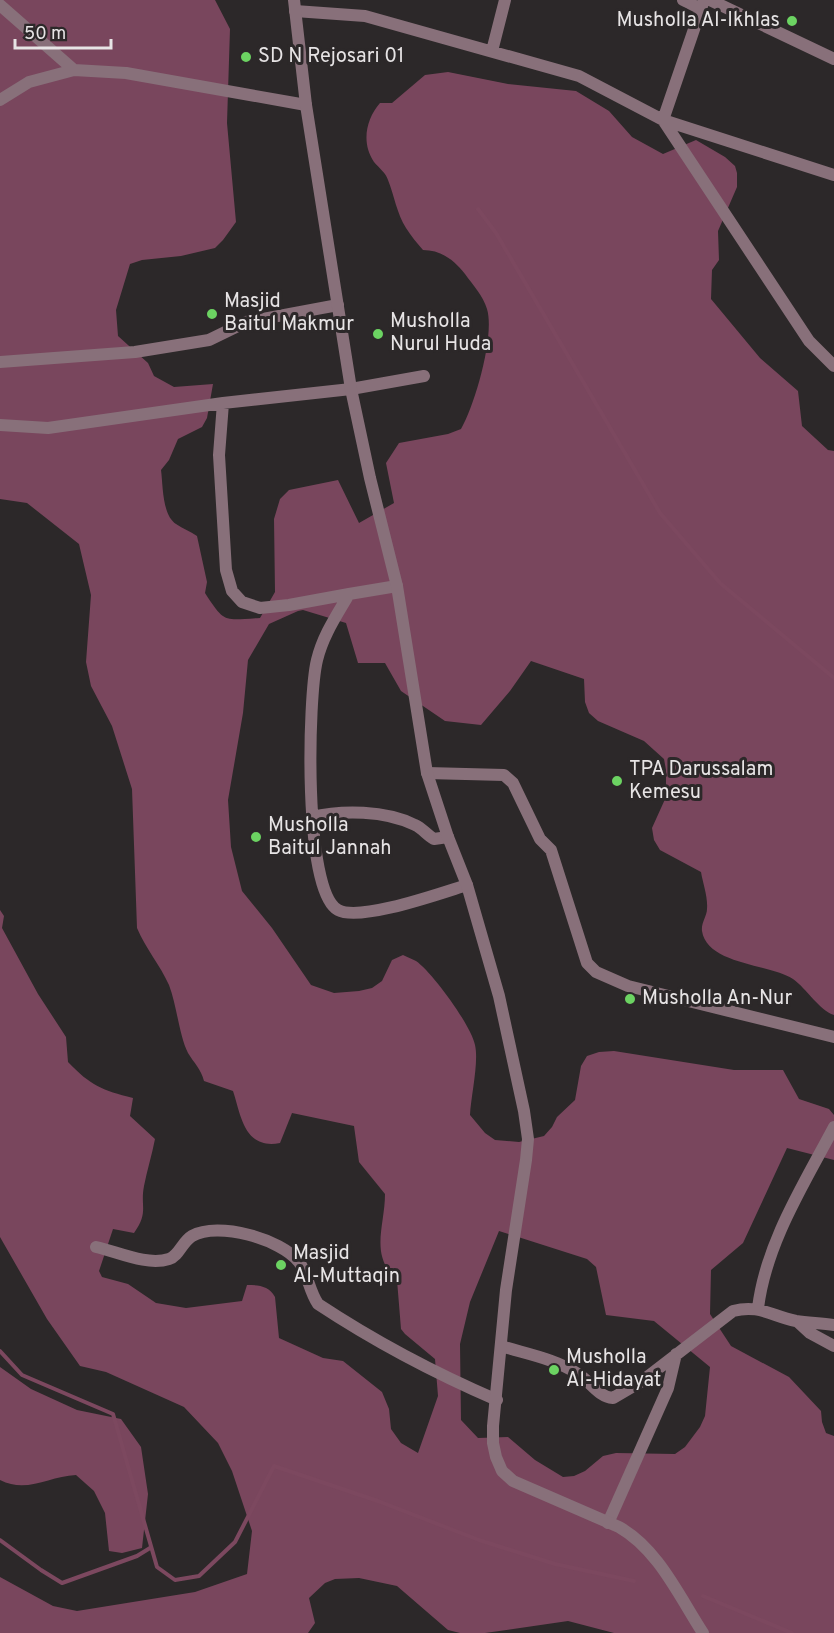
<svg xmlns="http://www.w3.org/2000/svg" width="834" height="1633" viewBox="0 0 834 1633" font-family="Overpass,sans-serif">
	<rect width="100%" height="100%" fill="#2c2829"/>
	<path fill="#79465d" fill-rule="evenodd" d="M0,0h215l15,29 -3,94 9,99 -13,18 -8,8 -34,8 -39,4 -12,4 -14,46 2,26 30,27 6,13 20,11 39,-3 -6,34 -5,9 -24,12 -9,21 -8,10c2,15 1,45 15,54 7,5 14,7 21,12l10,46 -2,11c20,31 19,27 55,25l15,-26 -1,-73 6,-20 9,-9 49,-10 21,43 35,-20 -8,-40 13,-20 49,-9 13,-5c14,-24 34,-94 26,-120 -4,-13 -14,-24 -22,-35 -11,-14 -24,-24 -42,-24 -6,-7 -12,-14 -17,-22 -9,-14 -12,-33 -18,-48 -2,-7 -9,-12 -14,-18 -13,-19 -8,-43 6,-59h12l33,-28 23,-3 60,12 68,7 33,20 23,26 31,17 33,-14 29,17 10,9 2,7v14l-19,44 1,29 -7,10 -1,29 49,59 38,33 4,35 26,24 6,1v564c-15,-5 -27,-26 -41,-36 -22,-15 -86,-14 -91,-48 -1,-8 5,-15 5,-22 1,-12 -4,-25 -6,-37l-41,-22 -6,-10 -2,-12 14,-31v-27l-2,-11 -20,-18 -46,-20 -9,-8 -4,-11 -1,-23 -53,-18 -21,30 -29,34 -36,-4 -44,-30 -16,-28h-27l-12,-40 -43,-13 -5,1 -29,13 -21,36 -5,53 -15,87 3,47 11,44 30,37 39,57 23,8 25,-2 13,-3 10,-7 10,-21 11,-5c4,2 9,4 13,6 16,11 55,64 59,84 4,17 -4,51 -5,70l15,18 10,7 24,2 25,-6 8,-9 5,-10 18,-17 6,-34 6,-10 12,-4 15,-1 120,19h49l16,29 30,10 5,6v45l-47,-12 -44,95 -32,27 -1,44 21,32 58,31 32,34 1,11 4,11 8,3v197h-220l-46,-12 -83,12h-25l-12,-3 -51,-44 -38,-8 -24,1 -10,4 -16,15 6,25 -7,10h-308v-56l53,29 24,5 118,-19 52,-18 5,-43 -20,-60 -14,-28 -34,-36 -78,-35 -26,-6 -33,-47 -47,-82v-327l4,6 -2,12 36,66 28,43 2,25c23,24 34,28 65,36l-3,18 25,23c-3,16 -8,31 -11,47 -4,21 5,26 -10,47l-21,-4 -14,42 3,6 26,7 28,19 30,5 56,-7 5,-16c12,0 22,1 28,12l4,41 44,20 20,3 39,31 7,17 2,20 10,14 17,10 20,-57 -3,-37 -30,-25 -4,-5 -4,-49c-28,-25 -12,-54 -12,-86l-26,-32 -5,-36 -62,-13 -12,30c-36,7 -39,-28 -47,-52l-29,-10c-3,-12 -10,-18 -16,-28 -9,-18 -11,-47 -19,-68 -9,-20 -23,-36 -32,-57l-5,-139 -20,-63 -21,-40 -5,-24 5,-67 -12,-51 -52,-41 -27,-4zM499,1231l88,28 9,8 10,48 48,6 56,46 -5,49 -5,11 -15,20 -10,7 -59,-1 -13,3 -18,15 -11,5 -11,1 -28,-17 -27,-23 -30,1 -17,-18 -1,-76 10,-42z
		M0,1367l31,22 46,21 44,9 20,28 7,47 -6,54 -20,5 -13,-2 -4,-38 -11,-22 -18,-16c-27,1 -49,19 -76,5z"/>
	<g fill="none" stroke-linecap="round" stroke-linejoin="round">
		<path stroke="#7c485f" stroke-width="4" d="M478,209l18,24 164,280 60,70 114,95
			M0,1351l22,24 91,39 44,153 18,13 24,-4 36,-34 39,-76 104,35 101,39 76,24 79,17
			M0,1540l41,30 21,13 75,-27 13,-8
			M703,1596l89,37"/>
		<path stroke="#88707a" stroke-width="12" d="M683,0l18,9
			M704,0l-41,120 146,221 25,25
			M710,0l124,59
			M0,5l74,65
			M295,11l70,5 214,60 84,44 171,55
			M492,51l13,-51
			M0,100l29,-18 45,-12 52,3 180,32
			M0,362l135,-10 74,-12 37,-18 92,-17
			M0,425l48,3 175,-25
			M397,586l-48,8c-12,21 -26,41 -32,66 -9,37 -14,231 21,250 22,12 103,-17 129,-25
			M349,594l-60,11 -29,3 -18,-6 -10,-11 -6,-21 -7,-115 4,-52 128,-14 73,-13
			M427,773l77,2 9,8 27,56 11,11 36,113 9,9 32,14 206,51
			M311,817c31,-7 74,-7 104,8 7,3 12,10 19,14l14,-2
			M96,1247c22,5 51,19 73,12 10,-3 13,-17 23,-23 26,-15 89,3 107,26 9,12 10,29 19,42 59,39 114,68 179,96
			M758,1308c8,-65 46,-124 76,-181
			M797,1321l13,12 24,13
			M501,1346c26,8 55,13 77,28 12,7 20,23 35,24l29,-17 91,-70c26,-7 38,5 63,10 13,2 26,2 38,4
			M608,1523l60,-135 8,-34"/>
		<path stroke="#88707a" stroke-width="12" d="M294,0l12,105 45,284 19,89 27,108 30,187 21,64 19,48 32,111 25,115 4,28 -2,21 -20,130 -13,136v17l3,14 6,14 11,10 106,46c39,22 60,69 84,106"/>
	</g>
	<g fill="#6cd362" stroke="#2c2829" stroke-width="2">
		<circle cx="792" cy="21" r="6"/>
		<circle cx="246" cy="57" r="6"/>
		<circle cx="212" cy="314" r="6"/>
		<circle cx="378" cy="334" r="6"/>
		<circle cx="617" cy="781" r="6"/>
		<circle cx="256" cy="837" r="6"/>
		<circle cx="630" cy="999" r="6"/>
		<circle cx="281" cy="1265" r="6"/>
		<circle cx="554" cy="1370" r="6"/>
	</g>
	<g text-anchor="middle" dominant-baseline="central" stroke-width="6" stroke-linejoin="round" paint-order="stroke">
		<g font-size="20" fill="#e7e4e5" stroke="#2c2829" text-anchor="start">
			<text x="780" y="21" text-anchor="end">Musholla Al-Ikhlas</text>
			<text x="258" y="57">SD N Rejosari 01</text>
			<text x="224" y="302">Masjid<tspan x="224" dy="23">Baitul Makmur</tspan></text>
			<text x="390" y="322">Musholla<tspan x="390" dy="23">Nurul Huda</tspan></text>
			<text x="629" y="770">TPA Darussalam<tspan x="629" dy="23">Kemesu</tspan></text>
			<text x="268" y="826">Musholla<tspan x="268" dy="23">Baitul Jannah</tspan></text>
			<text x="642" y="999">Musholla An-Nur</text>
			<text x="293" y="1254">Masjid<tspan x="293" dy="23">Al-Muttaqin</tspan></text>
			<text x="566" y="1358">Musholla<tspan x="566" dy="23">Al-Hidayat</tspan></text>
		</g>
	</g>
	<path d="M15 39v9h96v-9" fill="none" stroke="#e7e4e5" stroke-width="3"/>
	<text x="24" y="39" font-size="18" fill="#e7e4e5" stroke="#2c2829" stroke-width="4.5" paint-order="stroke">50 m</text>
</svg>
